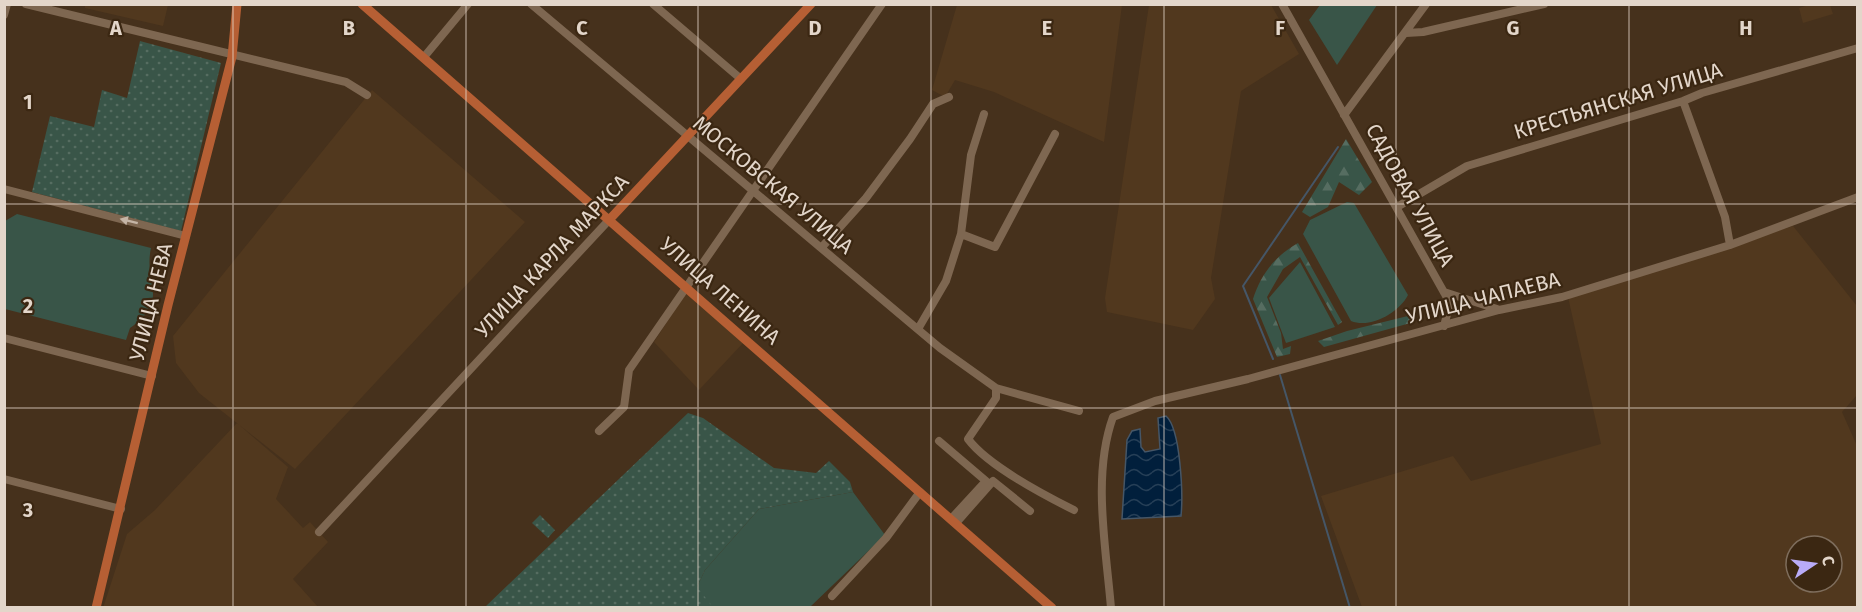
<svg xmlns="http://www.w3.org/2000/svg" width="1862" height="612" viewBox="0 0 1862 612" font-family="'Fira Sans',sans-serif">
	<defs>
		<pattern id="forest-firs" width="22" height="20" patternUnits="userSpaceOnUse" patternTransform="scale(1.5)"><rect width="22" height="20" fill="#395548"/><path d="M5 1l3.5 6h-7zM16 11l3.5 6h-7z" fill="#566d61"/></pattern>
		<pattern id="park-dots" width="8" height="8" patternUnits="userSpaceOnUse" patternTransform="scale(1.5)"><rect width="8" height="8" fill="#395548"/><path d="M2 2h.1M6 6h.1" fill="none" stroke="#566d61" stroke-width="1.8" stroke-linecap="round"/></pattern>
		<pattern id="water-waves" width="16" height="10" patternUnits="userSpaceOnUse" patternTransform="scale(1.5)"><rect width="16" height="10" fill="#011f3c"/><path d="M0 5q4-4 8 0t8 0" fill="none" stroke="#263f57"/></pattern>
	</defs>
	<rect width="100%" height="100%" fill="#46311c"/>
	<path fill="#51381e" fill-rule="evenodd" d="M85,5l83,-1v1l-5,21 -78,-18z
		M957,5h165l-18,137 -110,-50 -39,-12 -10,17 -13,-7z
		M1149,5h122l28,49 -58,37 -30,187 4,21 -22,31 -86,-18 -2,-14z
		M1809,5h21l3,9 -30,9 -4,-15z
		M372,90l153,132 -230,247 -96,-76 -23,-30 -3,-27z
		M1793,226l64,80v89l-15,17 15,34v161h-495l-41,-111 132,-40 18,25 130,-37 -33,-147zM1796,546h36v36h-36z
		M687,291l57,51 -45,48 -45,-48z
		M237,423l51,44 -12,32 27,29 7,-6 18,20 -35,37 25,28 -215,1 24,-74 28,-24z"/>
	<path fill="#395548" d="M1320,5h57l-40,60 -28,-45z
		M1347,202l7,1 54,92c-9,18 -38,34 -57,26l-48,-87 7,-14z
		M17,214l134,34c-8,36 20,51 -21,80l-4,12 -121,-31v-88z
		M1300,262l35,65 -49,16 -17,-45z
		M853,492l32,43 -75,72h-98l-16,-18 9,-19 54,-61z"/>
	<path fill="url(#forest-firs)" d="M1346,139l26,43 -13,13 -20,-13 -11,25 -18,10 -8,-5z
		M1298,243l44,79 -4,3 -38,-68 -17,12 -16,28 14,36 2,16 8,-3 -1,8 -13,3 -24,-58c8,-25 22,-43 45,-56z
		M1412,315l2,7 -90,25 -6,-6 29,-10z"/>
	<path fill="url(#park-dots)" d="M140,41l81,22 -40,168 -149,-39 18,-76 44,11 8,-37 25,8z
		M688,413l15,5 71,50 42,5 13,-12 21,21 3,10 -94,17 -54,61 -8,17 16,20h-228z
		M540,515l15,15 -7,8 -16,-15z"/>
	<path fill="url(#water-waves)" stroke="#455667" stroke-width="1.5" d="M1166,416c15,13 17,80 15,100l-59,3 5,-79 5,-9 8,-2 1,18 4,5 15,-3 -2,-31z"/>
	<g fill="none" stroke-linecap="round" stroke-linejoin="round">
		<path stroke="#455667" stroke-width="2" d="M1273,359l-30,-73 95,-139
			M1280,375l70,233"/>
		<path stroke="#7e6751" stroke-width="8" d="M26,4l320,78 21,13
			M531,4l409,344 56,40v10l-28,41c20,27 76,56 106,71
			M653,4l88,75
			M1282,4l168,299 -6,23
			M4,15l3,-11
			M1406,33l17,-1 121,-28
			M424,57l44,-53
			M1683,101l42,116 5,28
			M1344,115l82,-111
			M4,189l182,47
			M1397,207l70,-41 216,-65 19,-8 156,-45
			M961,234l34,13 60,-113
			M822,247l44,-49 44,-59 23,-35 16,-7
			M1444,292l53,17
			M918,329l28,-48 15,-47 10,-79 13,-41
			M4,338l148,38
			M996,388l83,23
			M599,431l25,-24 5,-37 253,-366
			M939,441l47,40 -35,38
			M4,479l117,30
			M956,523l37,-42 37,30
			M319,532l290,-312
			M832,596l54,-58 34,-46
			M1111,608c-5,-61 -19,-133 2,-191l42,-16 93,-22 251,-69 63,-13 168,-52 128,-48"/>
		<path stroke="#b65f34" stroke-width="9" d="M362,4l690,604
			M609,220l202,-216
			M96,608l72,-303 64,-248 5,-53"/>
	</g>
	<defs><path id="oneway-solid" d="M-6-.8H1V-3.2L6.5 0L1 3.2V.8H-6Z" transform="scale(1.5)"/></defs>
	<use fill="#c5b5a6" href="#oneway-solid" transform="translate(129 221) rotate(-166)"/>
	<path fill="none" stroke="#e3d6ca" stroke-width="1.5" stroke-opacity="0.55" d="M233,4v604M466,4v604M698,4v604M931,4v604M1164,4v604M1396,4v604M1629,4v604M4,204h1854M4,408h1854"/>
	<g text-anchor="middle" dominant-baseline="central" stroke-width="4.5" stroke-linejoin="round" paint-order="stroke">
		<g font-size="21" fill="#e3d6ca" stroke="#3b2712">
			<text transform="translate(1618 101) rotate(-17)">КРЕСТЬЯНСКАЯ УЛИЦА</text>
			<text transform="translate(773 185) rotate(40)">МОСКОВСКАЯ УЛИЦА</text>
			<text transform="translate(1410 195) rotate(61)">САДОВАЯ УЛИЦА</text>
			<text transform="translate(552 256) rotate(-47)">УЛИЦА КАРЛА МАРКСА</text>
			<text transform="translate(720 291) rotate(41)">УЛИЦА ЛЕНИНА</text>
			<text transform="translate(1483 298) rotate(-14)">УЛИЦА ЧАПАЕВА</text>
			<text transform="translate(151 302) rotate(-76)">УЛИЦА НЕВА</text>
		</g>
	</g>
	<g font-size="20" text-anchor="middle" font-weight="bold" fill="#e3d6ca" stroke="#3b2712" stroke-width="4.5" stroke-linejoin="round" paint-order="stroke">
		<text x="116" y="35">A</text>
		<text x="349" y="35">B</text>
		<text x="582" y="35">C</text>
		<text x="815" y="35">D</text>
		<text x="1047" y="35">E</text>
		<text x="1280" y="35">F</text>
		<text x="1513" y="35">G</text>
		<text x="1746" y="35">H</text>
		<text x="28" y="109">1</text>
		<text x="28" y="313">2</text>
		<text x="28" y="517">3</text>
	</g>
	<rect width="1862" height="612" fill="none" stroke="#e3d6ca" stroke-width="12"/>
	<g transform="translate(1814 564) rotate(77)"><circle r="28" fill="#3b2712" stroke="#7e6d5c" stroke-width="1.5"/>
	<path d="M0-4.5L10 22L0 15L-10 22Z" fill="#b9abf7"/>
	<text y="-9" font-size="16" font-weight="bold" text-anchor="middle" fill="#e3d6ca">С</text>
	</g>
</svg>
